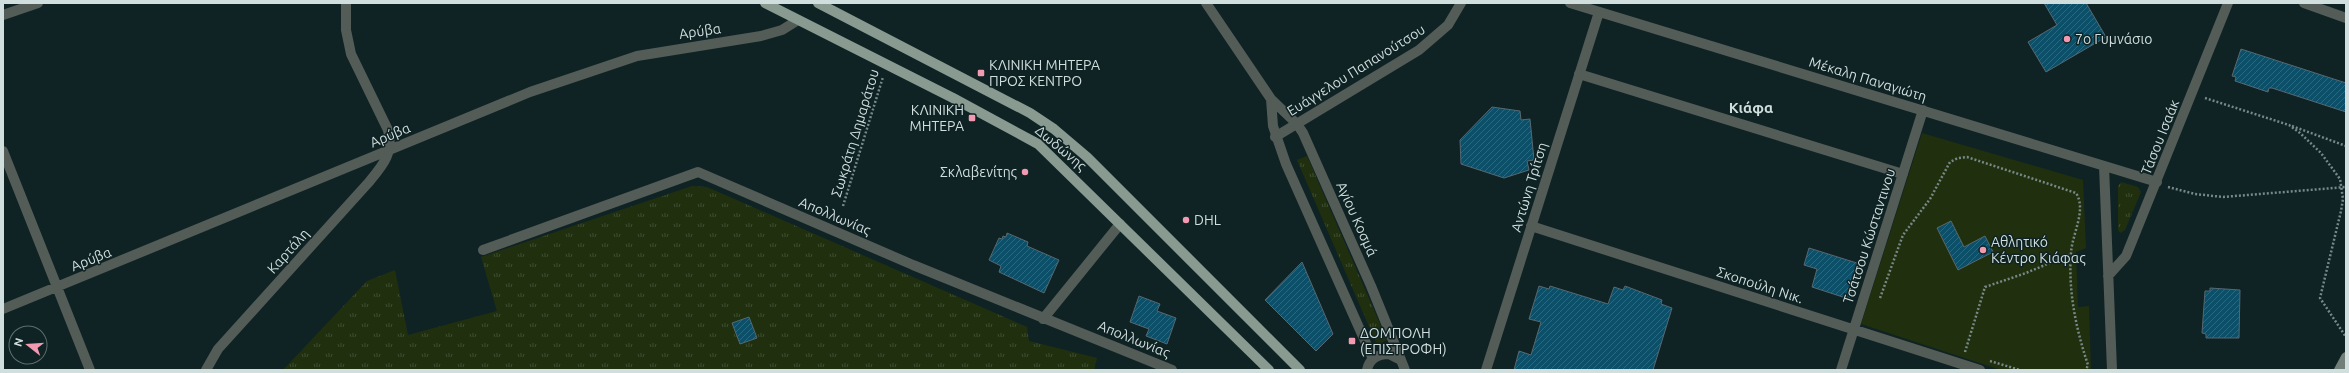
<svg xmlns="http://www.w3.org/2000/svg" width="2349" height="373" viewBox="0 0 2349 373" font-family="Ubuntu,sans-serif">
	<defs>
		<pattern id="grass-tufts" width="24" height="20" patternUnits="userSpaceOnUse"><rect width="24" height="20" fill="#20300e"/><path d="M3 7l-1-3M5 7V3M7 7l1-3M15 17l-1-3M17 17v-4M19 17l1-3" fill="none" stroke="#3f4e31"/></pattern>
		<pattern id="building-hatch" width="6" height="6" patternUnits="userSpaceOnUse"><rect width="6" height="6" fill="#0c4f68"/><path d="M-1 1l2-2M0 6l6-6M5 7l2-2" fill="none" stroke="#2e687d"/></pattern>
	</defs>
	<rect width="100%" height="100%" fill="#0f2324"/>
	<path fill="url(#grass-tufts)" d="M1307,156l80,184 -10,5 -80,-185z
		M2121,182l17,5 3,5 -16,38 -5,3 -2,-3v-44z
		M692,186l15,1 320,140 2,14 68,17 -3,12h-811l84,-89 28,-11 13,65 89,-24 -16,-54z"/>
	<path fill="#20300e" d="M1922,133l161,47 3,68 -10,4 2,55 11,-1 2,64h-90l-140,-46z"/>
	<path fill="url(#building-hatch)" stroke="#566872" d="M2044,3h42l20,34 -60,35 -18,-30 29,-17z
		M2241,49l105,34v29l-74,-24h-3l-1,4 -33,-11 1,-4 -4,-1z
		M1492,107l28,4 1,9 9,-1 4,41 -7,1 2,9 -25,8 -43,-14 -1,-24z
		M1951,221l13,26 21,-11 8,16 -35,18 -21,-42z
		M1007,233l21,9 -1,4 32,14 -15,33 -45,-21 2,-6 -12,-6 10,-22 3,1 1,-3 3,1z
		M1809,248l51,16 -11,35 -37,-12 5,-18 -13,-4z
		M1302,262l31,72 -17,17 -51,-51z
		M1539,286l10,3 1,-3 58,18 6,-17 9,3 2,-4 37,14 -1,4 11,4 -19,62h-139l5,-19 12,4 10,-33 -12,-3z
		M2210,288l30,2 -1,48h-33v-4l-4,-1 3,-42h5z
		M1139,296l21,8 -3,7 19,7 -9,26 -21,-8 3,-7 -19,-7z
		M749,317l8,21 -17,6 -8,-21z"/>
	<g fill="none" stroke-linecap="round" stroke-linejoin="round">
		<path stroke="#788" stroke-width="2.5" stroke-dasharray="2 2" stroke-linecap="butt" d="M2205,98l84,27 11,8 21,20 19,26 3,20 -2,12 -21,87 26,39
			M2292,126l54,20
			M2168,187l27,7 28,3 123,-10
			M843,206l40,-129
			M1880,298l23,-63 27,-36 20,-37 8,-4 9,-1 109,36c11,17 -4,41 -5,60 -3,38 5,76 17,112l-2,5
			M1965,352l20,-65 41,-14 45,-19
			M1990,361l30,9"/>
		<path stroke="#545c58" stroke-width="10" d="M1570,3l587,179
			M2304,3l42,15
			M3,15l35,-12
			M1579,74l324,100
			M1275,137l144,-87 29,-25 13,-22
			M3,151l87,219
			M2104,166l8,204
			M1531,226l449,144
			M483,250l215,-78 215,93 259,105
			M2108,276l18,-20 102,-253
			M3,309l527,-217 107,-36 124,-20 21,-6 16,-10
			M1043,319l77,-95
			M206,370l12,-21 151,-167c14,-17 25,-29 19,-52l-37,-76 -5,-24v-27
			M1486,370l113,-358
			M1841,370l82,-260"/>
		<path stroke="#545c58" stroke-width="10" d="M1206,3l65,96 26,25 6,9 68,153 30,74
			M1271,99l2,27 13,38 87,195
			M1367,370c2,-11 11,-16 22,-16l12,6 4,10"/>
		<path stroke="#727f78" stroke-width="10" d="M2339,370l7,-13"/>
		<path stroke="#899a91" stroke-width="10" d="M765,3l188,95 85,46 231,226
			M818,3l212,110 24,16 33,28 213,213"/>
	</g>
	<g fill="#f19ab1" stroke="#0f2324" stroke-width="1.5">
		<circle cx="2067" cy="39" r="4"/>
		<rect x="977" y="69" width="8" height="8" rx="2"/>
		<rect x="968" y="114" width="8" height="8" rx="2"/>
		<circle cx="1025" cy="172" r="4"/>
		<circle cx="1186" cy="220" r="4"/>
		<circle cx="1983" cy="250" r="4"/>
		<rect x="1348" y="337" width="8" height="8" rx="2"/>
	</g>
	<g text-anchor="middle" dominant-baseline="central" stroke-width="3" stroke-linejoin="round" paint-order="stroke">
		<g font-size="14" fill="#d1dede" stroke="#0f2324">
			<text transform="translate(700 31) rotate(-8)">Αρύβα</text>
			<text transform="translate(1356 70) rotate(-32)">Ευάγγελου Παπανούτσου</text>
			<text transform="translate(1868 79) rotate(17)">Μέκαλη Παναγιώτη</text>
			<text transform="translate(855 133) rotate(-73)">Σωκράτη Δημαράτου</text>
			<text transform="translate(390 135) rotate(-23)">Αρύβα</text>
			<text transform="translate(2160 137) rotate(-68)">Τάσου Ισαάκ</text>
			<text transform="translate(1061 148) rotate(40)">Δωδώνης</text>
			<text transform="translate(1529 187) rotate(-73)">Αντώνη Τρίτση</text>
			<text transform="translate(835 216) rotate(23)">Απολλωνίας</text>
			<text transform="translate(1357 219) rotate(66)">Αγίου Κοσμά</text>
			<text transform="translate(1869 236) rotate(-72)">Τσάτσου Κώσταντινου</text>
			<text transform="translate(288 251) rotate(-48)">Καρτάλη</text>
			<text transform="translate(91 259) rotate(-22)">Αρύβα</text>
			<text transform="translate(1760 285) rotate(18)">Σκοπούλη Νικ.</text>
			<text transform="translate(1134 339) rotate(22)">Απολλωνίας</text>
		</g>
		<g font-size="14" fill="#d1dede" stroke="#0f2324" text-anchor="start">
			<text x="2075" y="39">7ο Γυμνάσιο</text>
			<text x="989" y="65">ΚΛΙΝΙΚΗ ΜΗΤΕΡΑ<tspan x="989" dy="16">ΠΡΟΣ ΚΕΝΤΡΟ</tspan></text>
			<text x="964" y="110" text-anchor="end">ΚΛΙΝΙΚΗ<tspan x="964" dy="16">ΜΗΤΕΡΑ</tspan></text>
			<text x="1017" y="172" text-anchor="end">Σκλαβενίτης</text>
			<text x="1194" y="220">DHL</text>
			<text x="1991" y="242">Αθλητικό<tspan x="1991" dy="16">Κέντρο Κιάφας</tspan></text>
			<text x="1360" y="333">ΔΟΜΠΟΛΗ<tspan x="1360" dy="16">(ΕΠΙΣΤΡΟΦΗ)</tspan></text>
		</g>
		<g font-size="15" font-weight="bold" fill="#d1dede" stroke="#0f2324">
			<text x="1751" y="107">Κιάφα</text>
		</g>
	</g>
	<rect width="2349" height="373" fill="none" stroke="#d1dede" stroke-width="8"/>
	<g transform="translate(28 345) rotate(287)"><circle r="19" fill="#0f2324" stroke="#5d6e6e"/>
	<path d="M0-3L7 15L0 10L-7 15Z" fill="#f19ab1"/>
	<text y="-6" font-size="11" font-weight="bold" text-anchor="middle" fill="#d1dede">N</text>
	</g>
</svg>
